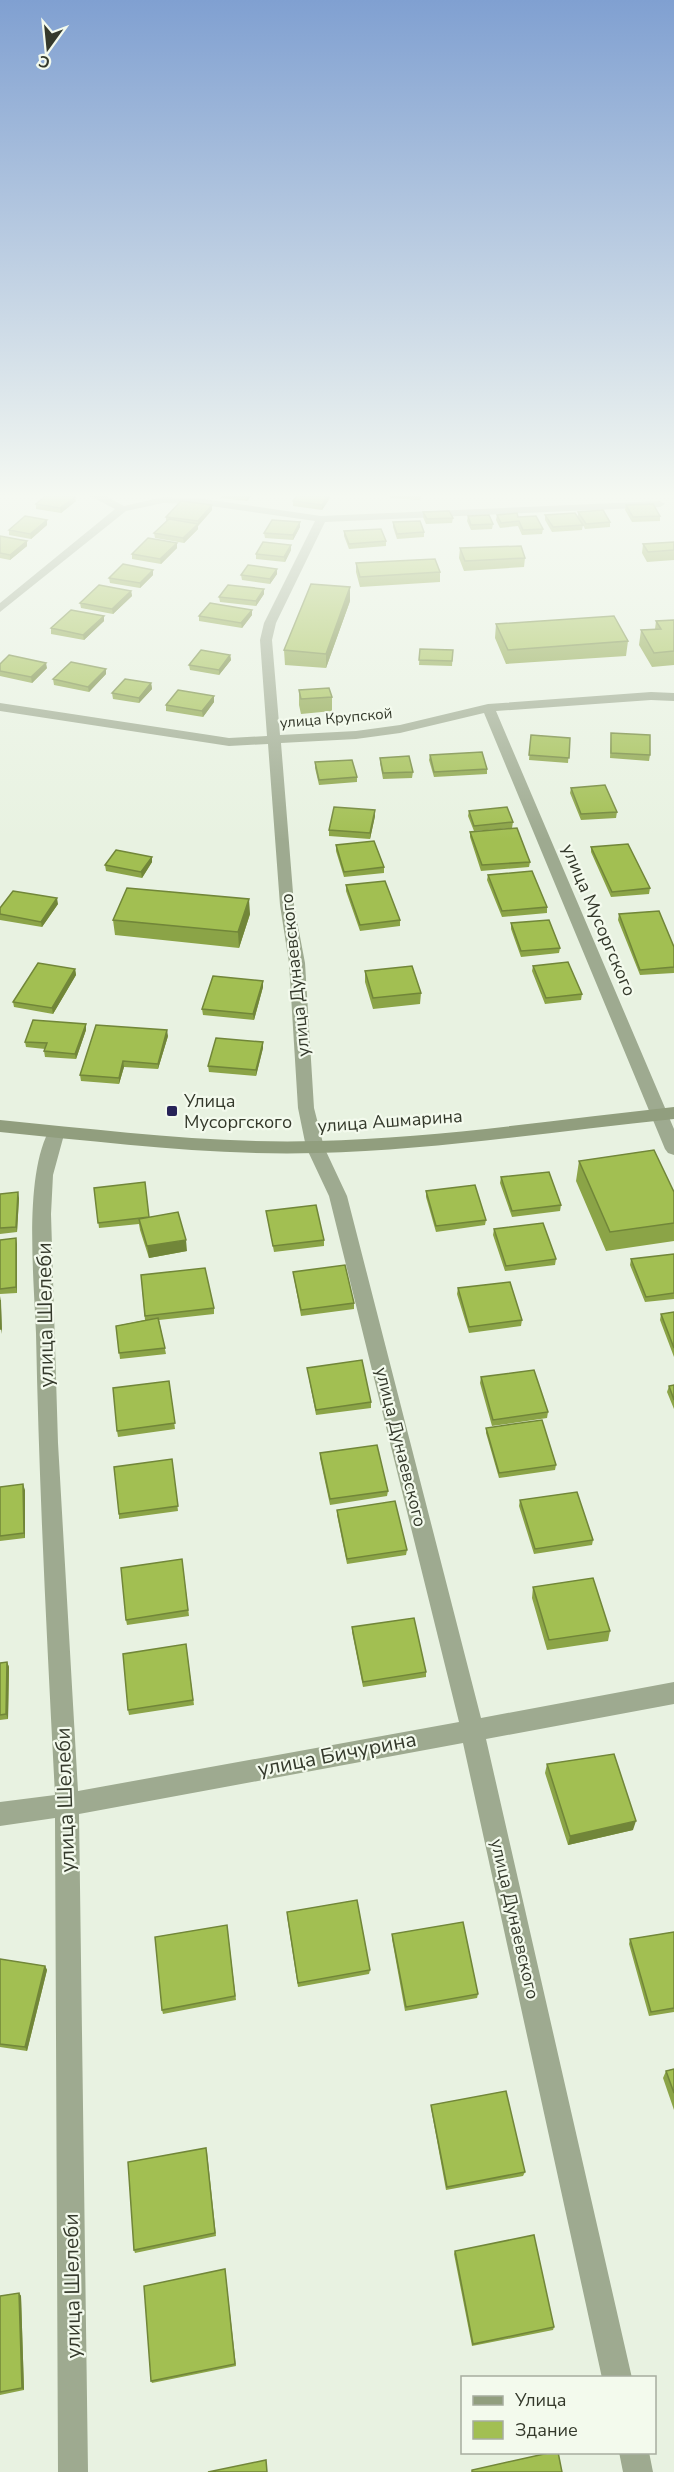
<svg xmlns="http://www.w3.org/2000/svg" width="674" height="2472" viewBox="0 0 674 2472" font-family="'Nunito Sans',sans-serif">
	<rect width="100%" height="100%" fill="#e8f2e1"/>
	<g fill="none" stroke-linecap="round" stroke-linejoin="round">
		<path fill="#9eaa90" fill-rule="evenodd" d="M86,494h16l22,12 39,-9 34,1 124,18 339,-15 5,3 -5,3 -335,15 -49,101 -4,17 8,95 76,-4 44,-6 88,-21 163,-12 23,1v8l-23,-1 -155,11 178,418v26l-6,-2 -3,-4 -181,-436 -84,20 -44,6 -75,4 13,162 11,58 9,145 10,39 23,49 134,522 193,-36v22l-188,35 146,639h-30l-139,-635 -384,71 9,658h-30l-3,-654 -55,8v-24l55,-7c-8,-154 -16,-308 -19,-462 -2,-54 -13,-160 15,-206h12l2,4 -12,44 -2,39 7,229 20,348 381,-69 -130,-526 -23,-49 -8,-39 -9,-145 -9,-58 -12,-161 -39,2 -229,-35v-8l229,35 38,-2 -7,-96 4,-17 51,-102 -118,-17 -34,-1 -37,8 -126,101v-9l115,-94z
			M619,2452h30l4,20h-30z"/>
		<path fill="#919e7e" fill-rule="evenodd" d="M674,1107v12c-119,12 -238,31 -357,34 -106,3 -212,-11 -317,-21v-12c105,10 211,24 317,21 119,-3 238,-21 357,-34z"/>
	</g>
	<path fill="#8ba447" d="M221,494h32l-6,7 -26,-3z
		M390,494h32l-2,6 -30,-2z
		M330,498l-8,12 -29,-4v-5z
		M76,501l-15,12 -25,-4v-5z
		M212,505v5l-14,16v3l-14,14 -29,-5 -1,-5 12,-11v-5z
		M626,505l34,11v5l-28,1 -7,-12z
		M423,512l30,6 -1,5 -26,1 -3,-7z
		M578,512l32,10v5l-25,2 -2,-4 -1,5 -30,2 -7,-12v-5l33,2z
		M497,515l21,2 25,12 -1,5 -20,1 -4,-9 -18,2 -4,-8z
		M468,516l25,8 -1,5 -21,1 -4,-9z
		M300,522v5l-7,13 -28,-2 -1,-5z
		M393,522l31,10v5l-27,2 -4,-12z
		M47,525l-16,14 -22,-4v-5z
		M344,531l42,10v5l-37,3 -5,-13z
		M0,536l27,5v5l-17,14 -10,-2z
		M674,542v18l-27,2 -5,-9 1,-9z
		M177,543v5l-16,16 -29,-5v-5z
		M291,545v5l-6,12 -29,-3v-5z
		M460,548l65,10 -1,9 -60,4 -5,-13z
		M356,563l84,9v10l-80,5 -4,-15z
		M153,570v5l-13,13 -30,-5 -1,-5z
		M277,574l-7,10 -28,-4 -1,-5z
		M131,591l1,5 -19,18 -32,-6 -1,-5z
		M264,594l-8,12 -36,-4 -1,-5z
		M350,601l-24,67 -41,-3 -1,-15z
		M252,610v5l-10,13 -43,-7v-5z
		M104,616v5l-20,19 -33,-6v-6z
		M674,620v45l-22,2 -13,-22 2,-15 14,-1 1,-8z
		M496,624l132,17 -2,15 -120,8 -11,-26z
		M420,649l33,1 -1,16 -33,-1z
		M230,655l1,5 -12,15 -29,-5 -1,-5z
		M0,664l47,4 -15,15 -32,-7z
		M106,674l-17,18 -35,-7 -1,-6z
		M151,683l1,6 -13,14 -26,-4 -1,-6z
		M299,690l33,7v14l-31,3 -2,-9z
		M214,696v6l-11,15 -37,-6v-6z
		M611,733l39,22 -1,6 -39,-3z
		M531,735l39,3 -2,25 -39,-3z
		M430,755l57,14v5l-53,3 -5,-17z
		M380,758l33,14 -1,6 -29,1 -3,-16z
		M315,762l42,15v5l-38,3 -4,-17z
		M571,788l46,24 -1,6 -35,2 -11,-27z
		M469,811l44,11 -1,6 -38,3 -6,-15z
		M375,816l-5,23 -41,-3v-6z
		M470,832l60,30 -1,5 -48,4 -11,-34z
		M336,845l48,22v6l-40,4 -8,-26z
		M591,847l59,41 -1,6 -38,3 -20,-45z
		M152,857v5l-10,16 -36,-7 -1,-6z
		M488,875l59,32v6l-45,4 -15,-37z
		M346,885l54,35v6l-40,5 -14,-40z
		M58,904l-16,23 -42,-7v-6z
		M250,914l-11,34 -124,-13 -2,-15z
		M619,914l55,33v26l-34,2 -22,-55z
		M511,923l49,25 -1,5 -38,4 -10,-28z
		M533,966l49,28 -1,6 -36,4 -13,-33z
		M75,969l1,6 -23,39 -39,-7 -1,-5z
		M365,971l56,22 -1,11 -47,5 -8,-27z
		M263,981v6l-9,33 -51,-5 -1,-6z
		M86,1024v6l-10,29 -31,-2 -1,-6 1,-2 -19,-2 -1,-5z
		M168,1036l-10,33 -34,-2 -5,17 -38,-3 -1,-6z
		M263,1048l-7,28 -47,-4 -1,-6z
		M579,1161l95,31v49l-68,10 -30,-70z
		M501,1177l60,28 -1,6 -48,6 -12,-34z
		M94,1188l55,29 38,34 -38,7 -9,-28 -1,-6 -40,4z
		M426,1191l60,29 -1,5 -49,7 -10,-35z
		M0,1194l19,4 -2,34 -17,2z
		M266,1211l58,29v6l-50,6z
		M494,1229l62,30 -1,6 -50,6 -12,-36z
		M0,1240l17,4v49l-17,1z
		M674,1254v45l-29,3 -15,-37 1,-6z
		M293,1272l61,31v6l-53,7 -7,-38z
		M141,1275l73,33v6l-55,6 7,34 -46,5 -4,-33 29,-6z
		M458,1288l64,32 -1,6 -52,7 -12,-39z
		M674,1312v45l-14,-37 1,-6z
		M307,1368l64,34v6l-55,7 -8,-42z
		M481,1377l67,35 -1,6 -55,8 -12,-43z
		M169,1381l6,48 -57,8 -1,-6z
		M674,1385v24l-7,-17 2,-6z
		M486,1428l70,37 -1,5 -56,8 -13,-45z
		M320,1453l68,38 -1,5 -57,9 -10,-47z
		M172,1459l6,52 -59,8v-5z
		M0,1487l25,3v48l-25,3z
		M520,1500l73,40 -1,5 -58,9 -15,-48z
		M337,1510l70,40 -1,5 -59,9 -10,-49z
		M182,1559l7,57 -62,9 -1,-5z
		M533,1587l77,44 -2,10 -61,9 -15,-52z
		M352,1627l74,45v5l-63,10 -11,-55z
		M186,1644l8,61 -65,10 -1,-5z
		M7,1662l2,5 -1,52 -8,1v-57z
		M547,1764l86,66 -65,15 -23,-72z
		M287,1916l83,54 -1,4 -71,13z
		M227,1925l9,75 -73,14 -1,-4z
		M674,1932v80l-25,4 -20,-72 1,-5z
		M392,1934l86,60 -1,4 -72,13 -13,-72z
		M0,1959l45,7 2,4 -20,81 -27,-4z
		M674,2069v41l-11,-32 3,-7z
		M431,2105l94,67 -2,4 -77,14 -15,-82z
		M207,2152l9,84 -81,17 -1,-3z
		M455,2251l99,76 -1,3 -81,16 -18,-92z
		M225,2269l11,97 -84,17 -1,-2z
		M19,2293l2,3 3,94 -24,5v-99z"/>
	<path fill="#718639" d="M249,494h4l-6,7v-4z
		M329,494h1v4l-8,12v-5z
		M75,497l1,4 -15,12 -1,-5z
		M212,505v5l-14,16v3l-14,14 -1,-5 15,-14v-3z
		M47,520v5l-16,14 -1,-5z
		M300,522v5l-7,13v-5z
		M27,541v5l-17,14v-5z
		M177,543v5l-16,16 -1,-5z
		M291,545v5l-6,12 -1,-5z
		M277,569v5l-7,10v-5z
		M153,570v5l-13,13v-5z
		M350,587v14l-24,67v-14z
		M264,589v5l-8,12v-5z
		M131,591l1,5 -19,18 -1,-5z
		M252,610v5l-10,13 -1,-5z
		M104,616v5l-20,19 -1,-5z
		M230,655l1,5 -12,15v-5z
		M46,663l1,5 -15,15 -1,-6z
		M106,669v5l-17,18 -1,-5z
		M151,683l1,6 -13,14v-5z
		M214,696v6l-11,15 -1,-6z
		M375,810v6l-5,23v-6z
		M152,857v5l-10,16 -1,-6z
		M57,898l1,6 -16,23 -1,-5z
		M249,899l1,15 -11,34 -1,-16z
		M75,969l1,6 -23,39 -1,-6z
		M263,981v6l-9,33 -1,-6z
		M86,1024v6l-10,29 -1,-5z
		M167,1030l1,6 -10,33v-5z
		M263,1042v6l-7,28v-6z
		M123,1061l1,6 -5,17v-6z
		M18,1192l1,6 -2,34 -1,-5z
		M16,1238l1,6v49l-1,-6z
		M186,1240l1,11 -38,7 -2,-12z
		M0,1296l1,5 1,33 -1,-5z
		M23,1484l2,6v48l-1,-5z
		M7,1662l2,5 -1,52 -2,-5z
		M636,1821l-3,9 -65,15 2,-9z
		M45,1966l2,4 -20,81 -2,-4z
		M19,2293l2,3 3,94 -2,-2z"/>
	<path fill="#a2bf52" stroke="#718639" stroke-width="1.5" d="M48,494h15l12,3 -15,11 -24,-4z
		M230,494h19l-2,3z
		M298,494h31l-7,11 -29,-4z
		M181,501l31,4 -14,16 -32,-4z
		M653,504l7,12 -27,1 -7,-12z
		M603,510l7,12 -24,2 -8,-12z
		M449,511l4,7 -26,1 -4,-7z
		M517,513l1,4 18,-1 7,13 -20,1 -4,-9 -18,2 -4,-8z
		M575,513l8,12 -30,2 -8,-12z
		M489,515l4,9 -22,1 -3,-9z
		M25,516l22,4 -17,14 -21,-4z
		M169,519l29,5 -15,14 -29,-5z
		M272,520l28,2 -7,13 -29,-2z
		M420,521l4,11 -27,2 -4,-12z
		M381,529l5,12 -37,3 -5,-13z
		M0,536l27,5 -17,14 -10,-2z
		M148,538l29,5 -17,16 -28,-5z
		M263,542l28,3 -7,12 -28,-3z
		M674,542v8l-26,2 -5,-8z
		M521,546l4,12 -60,3 -5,-13z
		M435,559l5,13 -80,5 -4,-14z
		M123,564l30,6 -13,13 -31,-5z
		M248,565l29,4 -7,10 -29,-4z
		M311,584l39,3 -24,67 -42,-4z
		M99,585l32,6 -19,18 -32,-6z
		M228,585l36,4 -8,12 -37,-4z
		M210,603l42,7 -11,13 -42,-7z
		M71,610l33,6 -21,19 -32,-7z
		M614,616l14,25 -120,9 -12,-26z
		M674,620v31l-20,2 -13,-23 20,-1 -5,-8z
		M420,649l33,1 -1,11 -33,-1z
		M201,650l29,5 -11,15 -30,-5z
		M9,655l37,8 -15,14 -31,-6v-7z
		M71,662l35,7 -18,18 -35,-8z
		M125,679l26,4 -12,15 -27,-5z
		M329,688l3,9 -31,2 -2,-9z
		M178,690l36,6 -12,15 -36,-6z
		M611,733l39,2v20l-39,-2z
		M531,735l39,3 -1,20 -40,-3z
		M482,752l5,17 -53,3 -4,-17z
		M409,756l4,16 -30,1 -3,-15z
		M352,760l5,17 -38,3 -4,-18z
		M605,785l12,27 -36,2 -10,-26z
		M334,807l41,3 -5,23 -41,-3z
		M507,807l6,15 -39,4 -5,-15z
		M517,828l13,34 -48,3 -12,-33z
		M374,841l10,26 -40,5 -8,-27z
		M628,844l22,44 -38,4 -21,-45z
		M116,850l36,7 -11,15 -36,-7z
		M532,871l15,36 -45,4 -14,-36z
		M385,881l15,39 -40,5 -14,-40z
		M127,888l122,11 -11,33 -125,-12z
		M13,891l44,7 -16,24 -41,-8v-6z
		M659,911l15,36v20l-34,3 -21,-56z
		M549,920l11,28 -39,3 -10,-28z
		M568,962l14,32 -36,4 -13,-32z
		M38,963l37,6 -23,39 -39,-6z
		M412,966l9,27 -48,5 -8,-27z
		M213,976l50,5 -10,33 -51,-5z
		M33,1020l53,4 -11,30 -31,-3 3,-8 -22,-1z
		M96,1025l71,5 -9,34 -35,-3 -4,17 -39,-3z
		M216,1038l47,4 -7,28 -48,-4z
		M654,1150l20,42v31l-64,9 -31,-71z
		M549,1172l12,33 -49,6 -11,-34z
		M145,1182l4,35 -51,6 -4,-35z
		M475,1185l11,35 -50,6 -10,-35z
		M18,1192l-2,35 -16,1v-34z
		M316,1205l8,35 -51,6 -7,-35z
		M178,1212l8,28 -39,6 -8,-27z
		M543,1223l13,36 -50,7 -12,-37z
		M16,1238v49l-16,2v-49z
		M674,1254v39l-28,4 -15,-38z
		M345,1265l9,38 -53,7 -8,-38z
		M205,1268l9,40 -69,8 -4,-41z
		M510,1282l12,38 -53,7 -11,-39z
		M0,1300l1,29h-1z
		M674,1312v36l-13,-34z
		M158,1318l7,30 -46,5 -3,-27z
		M362,1360l9,42 -55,8 -9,-42z
		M534,1370l14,42 -55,8 -12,-43z
		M169,1381l6,42 -58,8 -4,-43z
		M674,1385v15l-5,-14z
		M542,1420l14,45 -57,8 -13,-45z
		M377,1445l11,46 -58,8 -10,-46z
		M172,1459l6,47 -59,8 -5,-47z
		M23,1484l1,49 -24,3v-49z
		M577,1492l16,48 -58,9 -15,-49z
		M395,1501l12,49 -60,9 -10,-49z
		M182,1559l6,51 -62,10 -5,-52z
		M593,1578l17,53 -61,9 -16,-53z
		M414,1618l12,54 -63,10 -11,-55z
		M186,1644l7,56 -65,10 -5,-56z
		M7,1662l-1,52 -6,1v-52z
		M614,1754l22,67 -66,15 -23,-72z
		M357,1900l13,70 -72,13 -11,-71z
		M463,1922l15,72 -72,13 -14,-73z
		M227,1925l8,71 -73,14 -7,-73z
		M674,1932v76l-23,4 -21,-73z
		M0,1959l45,7 -20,81 -25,-3z
		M674,2069v24l-8,-22z
		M506,2091l19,81 -78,15 -16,-82z
		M206,2148l9,85 -81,17 -6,-88z
		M534,2235l20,92 -81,17 -18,-93z
		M225,2269l10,95 -84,17 -7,-95z
		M19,2293l3,95 -22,4v-96z
		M553,2452h5l4,20h-90v-2z
		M266,2460l1,12h-59z"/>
	<linearGradient id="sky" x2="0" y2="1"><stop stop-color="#80a0d1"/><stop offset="0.59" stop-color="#f5f9f2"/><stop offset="1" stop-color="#f5f9f2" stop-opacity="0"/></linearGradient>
	<rect width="674" height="840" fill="url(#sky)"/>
	<rect fill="#272358" stroke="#f3faed" stroke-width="2" x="166" y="1105" width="12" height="12" rx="3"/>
	<g text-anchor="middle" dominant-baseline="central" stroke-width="4.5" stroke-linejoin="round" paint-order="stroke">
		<g font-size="15" fill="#34392b" stroke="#f3faed">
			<text transform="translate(336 718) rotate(-5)">улица Крупской</text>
		</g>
		<g font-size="18" fill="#34392b" stroke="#f3faed">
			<text transform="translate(599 920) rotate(67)">улица Мусоргского</text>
			<text transform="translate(295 975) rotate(-96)">улица Дунаевского</text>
			<text transform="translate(390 1121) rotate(-4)">улица Ашмарина</text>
			<text transform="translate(401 1447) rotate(76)">улица Дунаевского</text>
			<text transform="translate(515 1919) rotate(77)">улица Дунаевского</text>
		</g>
		<g font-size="18" fill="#34392b" stroke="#f3faed" text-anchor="start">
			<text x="184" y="1101">Улица<tspan x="184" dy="21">Мусоргского</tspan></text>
		</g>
		<g font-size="21" fill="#34392b" stroke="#f3faed">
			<text transform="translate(45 1315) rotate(-91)">улица Шелеби</text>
			<text transform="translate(337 1754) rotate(-11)">улица Бичурина</text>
			<text transform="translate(65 1800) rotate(-92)">улица Шелеби</text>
			<text transform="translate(72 2286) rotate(-91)">улица Шелеби</text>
		</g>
	</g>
	<rect x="461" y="2376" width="195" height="78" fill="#f3faed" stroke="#a7ad9f" stroke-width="1.5"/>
	<rect x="473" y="2396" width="30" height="9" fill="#919e7e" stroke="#a7ad9f" stroke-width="1.5"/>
	<text x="515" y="2406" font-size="18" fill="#34392b">Улица</text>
	<rect x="473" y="2421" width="30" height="18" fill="#a2bf52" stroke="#a7ad9f" stroke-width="1.5"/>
	<text x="515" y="2436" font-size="18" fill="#34392b">Здание</text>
	<g transform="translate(48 48) rotate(195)" stroke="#f3faed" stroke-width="4.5" paint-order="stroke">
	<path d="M0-4.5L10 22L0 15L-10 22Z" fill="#34392b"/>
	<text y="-9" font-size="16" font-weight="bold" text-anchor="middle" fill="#34392b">С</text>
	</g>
</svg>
